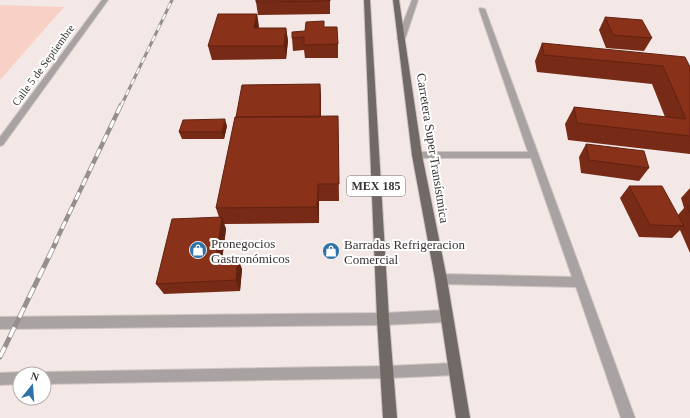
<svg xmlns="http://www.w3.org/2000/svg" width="690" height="418" viewBox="0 0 690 418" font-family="Georgia,serif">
	<rect width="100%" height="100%" fill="#f3e8e5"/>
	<path fill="#f9d0c5" d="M0,5l64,2 -64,73z"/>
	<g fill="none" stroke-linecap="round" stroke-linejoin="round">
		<g stroke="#cec4c1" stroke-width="2">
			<path id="minor" d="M102,0h6l-105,145 -3,1v-9z
				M412,0h6l-13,39 -2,1h-4l-2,-1z
				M480,8l5,1 150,409h-14l-45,-131 -135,-3 -4,-1 -2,-4 2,-4 4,-1 131,3 -41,-119h-114l-5,-3 5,-3h111l-49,-143z
				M447,310l4,2 2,4 -2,4 -4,2 -64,3 -383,4v-12l383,-4z
				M455,363l5,1 1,5 -1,5 -5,1 -67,3 -344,6v-10h-5l5,-2 344,-6z
				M20,372l5,2h-5v10l-20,1v-12z"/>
		</g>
		<g stroke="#cec4c1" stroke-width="2">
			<path id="major" d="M364,0h6l19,319 8,99h-14l-6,-99z
				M393,0h6l23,155 25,124 23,139h-14l-21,-139 -23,-124z"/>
		</g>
		<use href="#minor" fill="#a8a3a2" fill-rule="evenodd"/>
		<use href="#major" fill="#716966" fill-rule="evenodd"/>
		<g stroke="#978f8d" stroke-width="3">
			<path id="rail-far2" d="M121,106l51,-106"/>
		</g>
		<g stroke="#978f8d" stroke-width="4.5">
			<path id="rail-far1" d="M55,243l66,-138"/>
		</g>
		<g stroke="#978f8d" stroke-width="5">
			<path id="rail" d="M0,357l56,-115"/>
		</g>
		<use href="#rail-far2" stroke="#fff" stroke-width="2" stroke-dasharray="6" stroke-linecap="butt"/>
		<use href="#rail-far1" stroke="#fff" stroke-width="3" stroke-dasharray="8" stroke-linecap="butt"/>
		<use href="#rail" stroke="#fff" stroke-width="3.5" stroke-dasharray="11" stroke-linecap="butt"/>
	</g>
	<path fill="#772a16" d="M330,0v14l-72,1 -2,-13z
		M257,14l1,14h28l2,13 -2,18 -74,1 -4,-14z
		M605,17l47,21 -8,13 -38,-3 -7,-18z
		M324,27l14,17v14h-33l-1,-8 -11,1 -1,-13 13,-7z
		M542,43l148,24v87l-122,-14 -3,-16 9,-17 91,10 -13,-33 -115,-12 -2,-11z
		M320,84l1,13v20l17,-1 1,85h-20v22l-95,1 2,5 -4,29 20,11 -2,22 -76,3 -8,-10 63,-67 -3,-9z
		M227,126l-3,13h-42l-3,-7z
		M586,144l63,24 -10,13 -58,-8 -2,-16z
		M629,186l49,29 6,-7 -3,-10 9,-10v65l-10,-23 -8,8 -33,-1 -19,-39z"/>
	<path fill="#612212" d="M257,14l2,12 -3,15 -2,-13z
		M286,28l2,13 -2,18 -2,-13z
		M320,84l1,13 -1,34z
		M225,119l2,7 -3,13 -2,-7z
		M318,184l1,17v22l-2,-16z
		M222,217l4,12 -5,40 -5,-11z
		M238,257l4,12 -2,22 -4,-11z"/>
	<path fill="#8a3119" stroke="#612212" d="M256,0h74v1l-74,1z
		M218,14h39l-3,14h32l-2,18h-76z
		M605,17l37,3 10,18 -39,-3z
		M324,21v6h13l1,17 -34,1v-8l-12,1v-6l13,-1 1,-9z
		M542,43l143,14 5,10v69l-113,-13 -3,-16 112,12 -23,-53 -119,-11z
		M320,84v33h-84l6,-32z
		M338,116l1,68h-21l-1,23 -101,1 19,-91z
		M225,119l-3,13h-43l4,-12z
		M586,144l58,7 5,17 -60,-8z
		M629,186h33l22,40 -34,-1z
		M687,206h3v7z
		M222,217l-6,41 22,-1 -2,23 -80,4 16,-65z"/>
	<defs>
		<g id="shop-disc" transform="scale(0.9)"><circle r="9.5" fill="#2d71a6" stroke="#fff"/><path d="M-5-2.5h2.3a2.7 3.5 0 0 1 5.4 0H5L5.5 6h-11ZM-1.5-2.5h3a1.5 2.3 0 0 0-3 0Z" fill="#fff"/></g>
	</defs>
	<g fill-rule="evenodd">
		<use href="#shop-disc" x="198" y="250"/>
		<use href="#shop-disc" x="331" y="251"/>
	</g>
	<g text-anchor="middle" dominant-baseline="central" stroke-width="4" stroke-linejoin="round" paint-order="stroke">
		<g font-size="11" fill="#383433" stroke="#fff">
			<text transform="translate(43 65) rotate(-54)">Calle 5 de Septiembre</text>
		</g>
		<rect fill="#fff" stroke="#747170" stroke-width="1" x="347" y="176" width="58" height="20" rx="3"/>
		<g font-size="12" font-weight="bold" fill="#383433">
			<text x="376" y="186">MEX 185</text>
		</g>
		<g font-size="13" fill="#383433" stroke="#fff">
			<text transform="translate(433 148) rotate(81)">Carretera Super Transístmica</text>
		</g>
		<g font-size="13" fill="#383433" stroke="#fff" text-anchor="start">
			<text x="211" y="243">Pronegocios<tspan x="211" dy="15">Gastronómicos</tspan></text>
			<text x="344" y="244">Barradas Refrigeracion<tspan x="344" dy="15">Comercial</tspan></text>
		</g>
	</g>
	<g transform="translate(32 386) rotate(17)"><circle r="19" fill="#ffffff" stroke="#afaead"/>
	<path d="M0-3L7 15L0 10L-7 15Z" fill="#2d71a6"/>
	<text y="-6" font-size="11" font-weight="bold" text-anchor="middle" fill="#383433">N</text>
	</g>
</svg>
